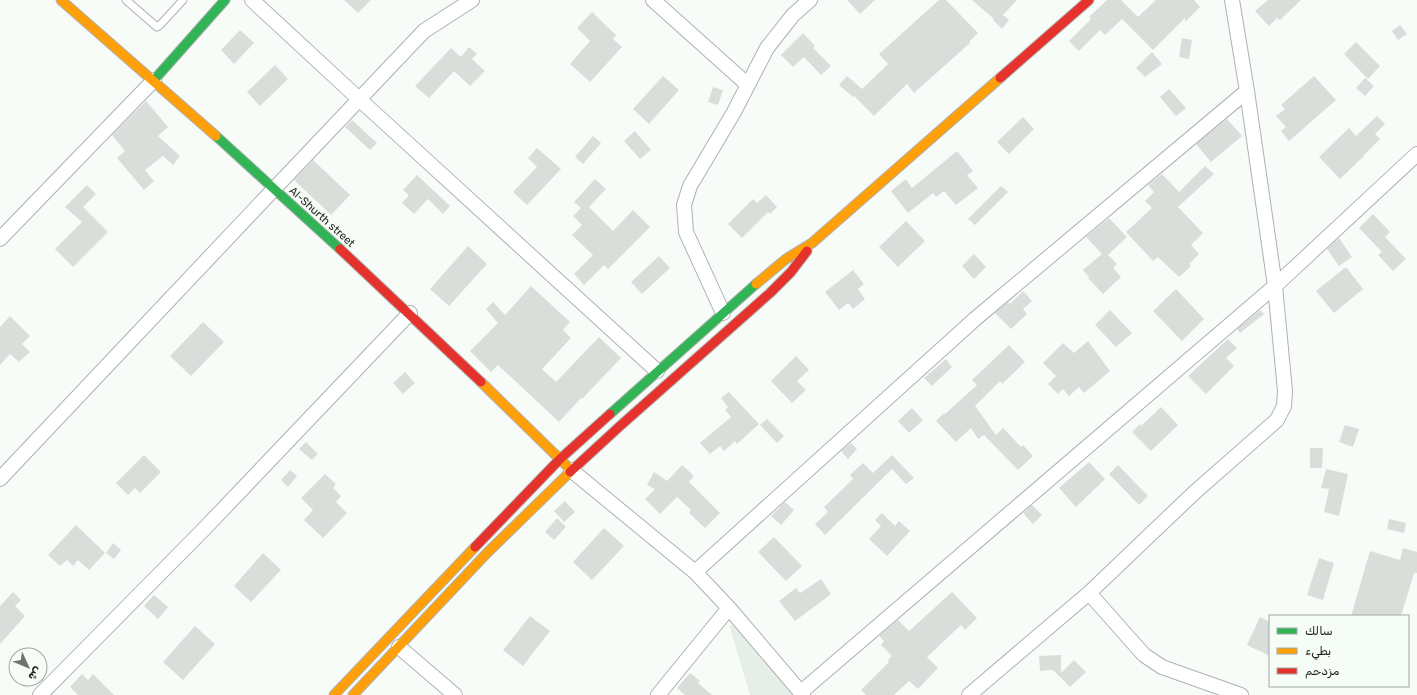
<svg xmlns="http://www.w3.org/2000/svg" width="1417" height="695" viewBox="0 0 1417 695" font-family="Rubik,'Noto Sans Arabic',sans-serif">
	<rect width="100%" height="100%" fill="#f7fcf8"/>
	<path fill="#e6efe7" d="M729,625l16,2 58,68h-53z"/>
	<path fill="#dadedb" d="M344,0h27l-13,13z
		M847,0h28l-15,14z
		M939,0h7l32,33 -9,9 1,1 -56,50 -7,-9 -33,32 -20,-20 -1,1 -14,-12 8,-9 15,13 26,-25 -9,-10z
		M972,0h45l-14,15 6,5 -7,9 -9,-9 1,-1z
		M1107,0h14l17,17 18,-17h38l6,7 -15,15v-4l-32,32 -31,-31 -17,16 -5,-5 -21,21 -10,-10 22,-22 -2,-2z
		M1268,0h33l-21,20 -3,-2 -8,8 -14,-15z
		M592,12l24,23 -3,4 9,8 -32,35 -20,-18 20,-23 -13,-13z
		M1400,25l7,9 -9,6 -6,-9z
		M240,30l14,13 -20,21 -13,-14z
		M803,33l12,13 -2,2 18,18 -10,9 -17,-18 -11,10 -12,-12z
		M1182,38l10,2 -3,19 -10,-2z
		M1356,42l24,24 -12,13 -24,-25z
		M469,47l8,7 -5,5 13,12 -15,15 -16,-15 -25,27 -14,-12 36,-38 10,9z
		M1152,52l10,12 -17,13 -9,-9z
		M275,65l13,14 -28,27 -13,-14z
		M663,76l16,14 -30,34 -16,-15z
		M1314,76l22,24 -47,41 -8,-10 5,-4 -10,-11 9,-7 -4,-4z
		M1365,78l9,8 -9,10 -9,-8z
		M713,87l10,3 -5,15 -10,-3z
		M1169,89l17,19 -10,8 -16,-19z
		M146,101l22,26 -10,9 22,20 -7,9 -10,-9 -18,14 9,11 -10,9 -27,-32 8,-7 -13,-16z
		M1377,116l8,8 -10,10 5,5 -17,17h1l-24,23 -21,-22 30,-29 7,8z
		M1023,117l11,12 -25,25 -12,-12z
		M1227,119l15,17 -31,26 -15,-18z
		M352,120l25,23 -7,7 -25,-23z
		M635,131l16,19 -11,9 -16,-18z
		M593,136l8,7 -18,21 -8,-7z
		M537,148l24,21 -34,36 -14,-13 24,-25 -9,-9z
		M957,151l16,20 -6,4 11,13 -22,17 -12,-14 -8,6 -3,-4 -25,20 -17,-22 15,-12 6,9z
		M313,160l37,35 -19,20 -37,-35z
		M1205,166l9,8 -36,33 25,26 -12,12 8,9 -10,10 2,2 -12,11 -21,-20 -5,4 -27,-29 26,-24 -7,-7 9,-9 -6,-7 14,-11 17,18z
		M417,175l33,31 -7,8 -15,-15 -14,15 -12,-11 7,-8 -6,-5z
		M595,179l11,10 -17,18 24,24 20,-21 17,17 -42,42 -4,-4 -20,20 -10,-11 19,-19 -21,-20 10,-10 -9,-9 8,-8 -7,-6z
		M87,185l9,9 -13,13 25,25 -35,35 -18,-18 27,-27 -17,-15z
		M1001,186l7,6 -33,33 -7,-6z
		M766,195l11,12 -7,7 -2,-2 -26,26 -14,-14 25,-25 4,4z
		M1373,214l17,18 -5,5 21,22 -13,12 -15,-16 4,-3 -23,-24z
		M1109,218l18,19 -19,18 9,9 -4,4 8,9 -18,17 -15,-16 1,-1 -6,-7 19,-16 -16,-17z
		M906,221l19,20 -27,26 -19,-20z
		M1339,238l13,19 -13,9 -12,-17z
		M468,246l19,18 -38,42 -19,-17z
		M974,254l12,13 -12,12 -12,-13z
		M659,256l11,12 -28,26 -11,-12z
		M1346,267l17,22 -29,24 -18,-22z
		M853,270l11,14 -6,5 7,10 -12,10 -5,-6 -9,7 -14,-18z
		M531,286l39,36 -7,8 8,8 -29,31 14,13 43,-45 22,21 -39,41 -1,-1 -22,24 -61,-57 -7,7 -21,-21 28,-28 -12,-14 7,-7 12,13z
		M1176,289l28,30 -22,22 -29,-30z
		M1023,291l9,10 -9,8 4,5 -16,15 -16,-16 13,-11 2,2z
		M1110,310l22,23 -16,14 -21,-22z
		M1260,310l4,4 -24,19 -3,-4z
		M10,316l20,20 -8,8 8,8 -11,10 -9,-8 -10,11v-38z
		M203,322l21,20 -33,34 -21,-20z
		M1228,339l9,9 -11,10 8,8 -28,28 -18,-18z
		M1088,341l22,30 -26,22 -5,-6 -10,9 -6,-7 -5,5 -10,-10 8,-8 -13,-13 20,-20 11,10z
		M1009,345l16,17 -23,22 -2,-3 -25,25 21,29 7,-7 18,19 2,-2 10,11 -15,14 -34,-35 -6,4 -7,-11 -15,14 -20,-21 8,-8 1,1 32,-29 -5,-5z
		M796,356l13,14 -12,11 9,9 -14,13 -21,-22z
		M946,359l6,8 -20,19 -8,-8z
		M405,372l10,11 -12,11 -10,-11z
		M729,392l30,32 -22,20 -2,-3 -11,10 -4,-5 -10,8 -10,-11 31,-26 -6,-7 3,-3 -7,-9z
		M1161,407l17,18 -27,26 -19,-19 8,-8 1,2z
		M912,408l11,12 -14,13 -11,-12z
		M767,419l17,17 -7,7 -17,-18z
		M1345,425l14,4 -6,18 -14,-5z
		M306,442l12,12 -6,6 -13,-11z
		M851,443l6,6 -9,10 -7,-8z
		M1310,448h13l-1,20h-12z
		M144,455l17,17 -21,21 -5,-5 -7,7 -12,-12z
		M892,455l22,23 -8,6 -14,-15 -67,66 -10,-11 13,-12 -4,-5 29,-28 -3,-4 13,-12 10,10z
		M1089,462l16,17 -29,28 -17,-19z
		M682,465l12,11 -5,6 31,31 -15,15 -16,-15 2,-3 -14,-13 -17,17 -15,-15 10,-10 -8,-4 7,-13 13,9z
		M1118,465l30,31 -9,9 -30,-31z
		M1326,469l22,5 -9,42 -15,-4 5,-23 -8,-1z
		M290,470l7,6 -9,11 -7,-7z
		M325,474l11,10 -3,4 8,8 -5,6 11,11 -24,25 -19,-18 9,-10 -12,-12z
		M565,501l10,11 -11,10 -10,-11z
		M785,502l9,8 -13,15 -10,-9z
		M1032,505l10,10 -9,9 -10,-11z
		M882,513l13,13 4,-5 11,10 -23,25 -18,-17 12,-13 -6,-6z
		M557,518l9,9 -12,13 -9,-8z
		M1389,519l17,4 -2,10 -17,-4z
		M76,525l29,28 -16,17 -11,-10 -5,6 -6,-6 -7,6 -12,-11z
		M604,528l20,18 -32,34 -19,-18z
		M774,537l28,29 -16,15 -28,-29z
		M113,543l8,7 -7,9 -8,-6z
		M1403,548l14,4v21h-3l-13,43h-50l19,-65 30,9z
		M263,553l18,17 -30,32 -17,-16z
		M1319,558l15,5 -11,37 -16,-5z
		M821,579l10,15 -36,27 -16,-20 17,-13 4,5z
		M13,592l8,8 -6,6 10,10 -25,28v-38z
		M952,592l25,26 -12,12 -4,-5 -34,32 11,11 -20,21 -9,-8 -15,14h-28l-5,-5 28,-28 -1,-2 4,-4 -11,-11 3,-4 -5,-5 19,-16 11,11z
		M154,595l14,12 -10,12 -14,-13z
		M530,616l20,15 -27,35 -20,-16z
		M1260,617l10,5v34l-23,-11z
		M195,626l20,18 -32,36 -20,-18z
		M1061,655v18l13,-13 12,12 -16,15 -17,-17 -13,1 -1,-15z
		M690,673l10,8 -2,2 14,12h-27l-8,-7z
		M82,674l6,6 5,-6 21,21h-36l-8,-8z"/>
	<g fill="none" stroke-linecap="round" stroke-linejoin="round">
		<g stroke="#afb2af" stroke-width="9">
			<path id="lane" d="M126,0l31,27 3,-2 23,-25"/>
		</g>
		<g stroke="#afb2af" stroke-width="16">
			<path id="street" d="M252,0l107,99 298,272
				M653,0l95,85
				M0,239l154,-159
				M723,313l-37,-81 -2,-27 6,-19 44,-74 33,-64 26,-33 17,-15
				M571,470l124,102 34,36 74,87
				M0,479l274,-290 150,-158 48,-31
				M695,572l280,-253 272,-228
				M1089,593l55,62 18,12 79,28
				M399,647l56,48
				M801,692l474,-406 142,-132
				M40,695l167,-169 203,-213
				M658,695l71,-87
				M969,695l120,-102 106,-101 82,-72 7,-14 1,-15 -10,-105 -28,-195 -15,-91"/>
		</g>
		<g stroke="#afb2af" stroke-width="11">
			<path id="fast" d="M154,80l71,-80
				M216,136l124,113
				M610,414l146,-130"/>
		</g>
		<g stroke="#afb2af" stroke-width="11">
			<path id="slow" d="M61,0l155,136
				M756,284l30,-25 26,-16 188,-165
				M481,382l90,88
				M334,695l141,-148
				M353,695l134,-142 83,-81"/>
		</g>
		<g stroke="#afb2af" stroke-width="11">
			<path id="jam" d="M1000,78l89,-78
				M340,249l141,133
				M570,472l50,-46 150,-133 21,-21 16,-21
				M475,547l85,-88 50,-45"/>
		</g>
		<use href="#lane" stroke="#fefffe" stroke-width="7"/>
		<use href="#street" stroke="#fefffe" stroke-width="14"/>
		<use href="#fast" stroke="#30b455" stroke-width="9"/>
		<use href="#slow" stroke="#ff9f0a" stroke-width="9"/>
		<use href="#jam" stroke="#e5322d" stroke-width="9"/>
	</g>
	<g text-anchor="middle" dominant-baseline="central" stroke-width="3.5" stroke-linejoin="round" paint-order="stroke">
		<g font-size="11" fill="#242624" stroke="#f6fdf7">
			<text transform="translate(322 217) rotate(42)">Al-Shurth street</text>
		</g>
	</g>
	<rect x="1269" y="615" width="140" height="72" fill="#f6fdf7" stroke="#a2a7a3"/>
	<rect x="1277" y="628" width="20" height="6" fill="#30b455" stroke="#a2a7a3"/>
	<text x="1305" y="635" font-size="12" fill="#242624">سالك</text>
	<rect x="1277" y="648" width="20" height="6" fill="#ff9f0a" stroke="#a2a7a3"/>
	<text x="1305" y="655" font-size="12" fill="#242624">بطيء</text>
	<rect x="1277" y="668" width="20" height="6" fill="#e5322d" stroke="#a2a7a3"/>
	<text x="1305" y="675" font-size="12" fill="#242624">مزدحم</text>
	<g transform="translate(28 667) rotate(134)"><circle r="19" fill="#f6fdf7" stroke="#a2a7a3"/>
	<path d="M0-3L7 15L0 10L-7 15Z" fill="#6e716e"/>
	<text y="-6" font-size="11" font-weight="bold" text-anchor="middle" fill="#242624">ش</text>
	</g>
</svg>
